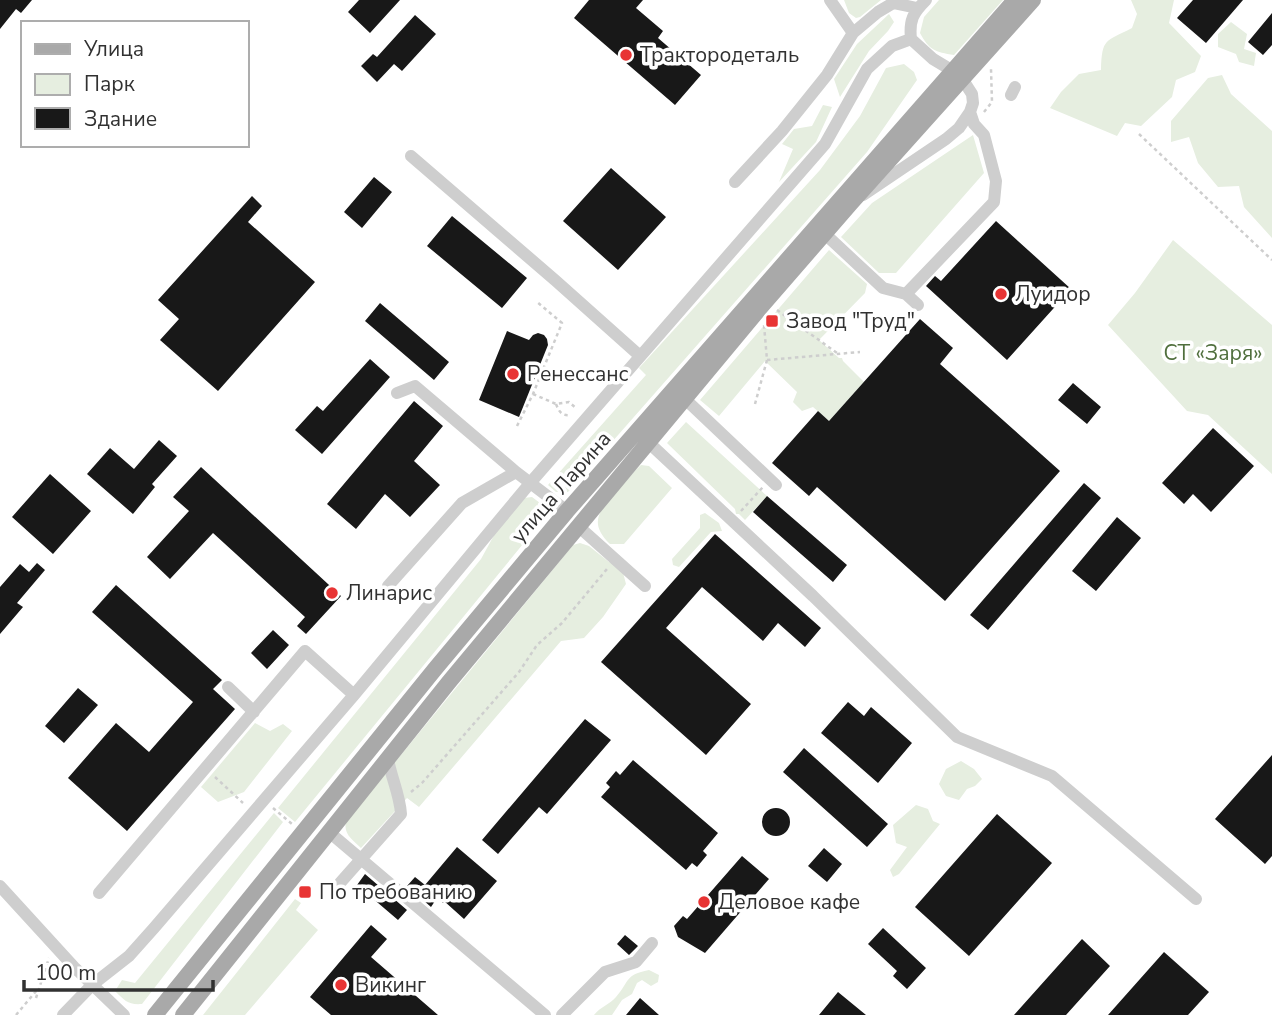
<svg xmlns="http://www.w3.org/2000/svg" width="1272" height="1015" viewBox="0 0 1272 1015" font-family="'Nunito Sans',sans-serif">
	<rect width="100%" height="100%" fill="#fff"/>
	<path fill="#e6eee0" d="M844,0h37l-21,17 -4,1 -7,-5z
		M939,0h64l-49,55c-19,-3 -25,-5 -34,-22l4,-16z
		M1131,0h43l-5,23 32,33 -6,16 -19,8 -4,17 -31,29 -16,-3 -8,13 -67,-28 11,-16 18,-18 22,-4c1,-32 4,-28 31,-42l5,-14z
		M889,14l5,8 -6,9 -19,20 -29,46 -6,-18 23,-35z
		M1231,22l16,12 -3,15 12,4 -2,13 -15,-4 -3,-8 -18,-7v-13z
		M904,64l10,8 3,8 -50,72 -299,340h-12l-8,-7 98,-110 -7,-7 181,-198 40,-54 26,-48z
		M1222,75l9,19 41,37v107l-28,-31 -5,-21 -21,1 -20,-24 -9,-26 -18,5v-21l37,-43z
		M823,105l9,2 -16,35 -37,40 14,-33 -11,-5 12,-15 18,-3z
		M973,135l11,38 -88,100h-17l-38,-36 31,-34z
		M1173,240l99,85v149l-64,-59 -21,-4 -79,-86 27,-32z
		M829,250l38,34 -2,9 -46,47 20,18h3l1,3 21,21 -35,39 -16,-14 -11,4 -9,-9 4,-10 -32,-31 -46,55 -19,-16z
		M686,422l81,74 -22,24 -6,-6h-3l-1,-5 -68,-66z
		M641,465l8,1 23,22 -48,56h-14c-24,-23 -8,-36 9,-55 7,-8 14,-17 22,-24z
		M532,497l12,9 2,10 -251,306 -17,-14 203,-249 17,-31 26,-30z
		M705,513l14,10 3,8 -11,1 -32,35 -6,-2 -1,-6 28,-31v-13z
		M580,543l9,3 20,16 12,3 5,19 -23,33 -19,21 -23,3 -142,166 -12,-9 -46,50c-8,-8 -18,-14 -15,-26l227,-277z
		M255,723l15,8 13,-7 9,7 -48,61 -26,10 -17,-15z
		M961,761l13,8 8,10 -7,7 -8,3 -8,11 -13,-4 -7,-12 7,-15z
		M916,805l12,4 5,12 7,3 -41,50 -6,3 -3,-7 17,-23 -11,-4 -3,-18z
		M274,813l9,9 -141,182c-14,1 -17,-3 -27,-13l7,-11 13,3z
		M295,899l6,4 -5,7 22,20 -73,85h-42z
		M649,970l10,5 -1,7 -7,4 -9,-6 -5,3 -5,11 -10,6 -10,15h-18c6,-8 16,-11 22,-18 14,-16 8,-22 33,-27z"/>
	<path fill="#181818" d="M0,0h32l-11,13 -5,-4 -16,20z
		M359,0h41l-30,33 -22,-21z
		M589,0h54l-7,8 27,23 -5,7 43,37 -26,30 -101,-87z
		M1193,0h50l-37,43 -29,-25z
		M1272,13v32l-9,10 -15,-13z
		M415,15l21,19 -34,37 -8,-7 -17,18 -16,-16 12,-12 4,3z
		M611,168l55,49 -48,53 -55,-49z
		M374,177l18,15 -30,36 -18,-16z
		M252,196l10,10 -14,16 67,60 -97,109 -58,-51 19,-21 -21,-19z
		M452,216l75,62 -25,30 -75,-62z
		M996,221l75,68 -64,71 -81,-74 9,-10 6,5z
		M380,303l69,59 -15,18 -69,-59z
		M920,319l33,29 -13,16 120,107 -115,130 -128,-114 -8,9 -37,-33 46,-52 11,10z
		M507,331l22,9 4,-5 5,-2 6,2 3,4 1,6 -29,72 -40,-17z
		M370,359l20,18 -68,77 -27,-24 22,-24 6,5z
		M1073,383l28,24 -14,17 -29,-24z
		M414,401l29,25 -29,35 26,24 -30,32 -25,-23 -29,35 -29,-25z
		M1213,428l41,38 -43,46 -18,-18 -9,10 -22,-21z
		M159,440l18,16 -25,28 3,3 -22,27 -46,-40 23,-26 24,21z
		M201,467l140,129 -35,38 -9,-8 8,-9 -92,-84 -43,46 -23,-22 42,-46 -16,-14z
		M50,474l41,37 -38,43 -41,-37z
		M1084,483l17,15 -113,132 -18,-15z
		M767,496l80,69 -14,17 -80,-70z
		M1117,517l24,21 -45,53 -24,-20z
		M715,534l106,94 -16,19 -27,-24 -15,18 -61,-54 -36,41 85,76 -45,51 -105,-93z
		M37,563l8,7 -28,33 6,4 -23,27v-47l20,-23 9,8z
		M116,585l106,95 -9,9 22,20 -108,122 -59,-53 48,-55 33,29 44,-50 -101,-90z
		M273,630l16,15 -22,24 -16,-16z
		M78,688l20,17 -34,38 -19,-17z
		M848,702l16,14 7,-9 41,36 -34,40 -57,-50z
		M585,719l26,21 -64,74 -8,-7 -41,47 -16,-14z
		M804,748l84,76 -21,23 -84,-75z
		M1272,755v101l-7,8 -50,-45z
		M633,760l85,73 -15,18 4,4 -10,12 -5,-4 -6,7 -85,-73 9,-10 -4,-4 10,-12 4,4z
		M762 822a14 14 0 1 1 28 0a14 14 0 1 1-28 0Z
		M997,814l55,49 -83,93 -54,-49z
		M457,847l40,34 -33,38 -20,-18 -1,2 -6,-5 -6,9 -24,-21 8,-9 10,8z
		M824,848l18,16 -15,18 -19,-16z
		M742,856l27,23 -64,74 -27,-16 -4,-11 9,-10 4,3z
		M365,874l42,36 -9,10 -41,-35z
		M371,925l16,14 -16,18 67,58h-107l-21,-18z
		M883,928l43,40 -19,21 -14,-13 4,-5 -29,-27z
		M625,935l13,11 -9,9 -12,-11z
		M1082,939l28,27 -44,49h-52z
		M1164,952l45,40 -21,23h-80z
		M838,992l28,23h-47z
		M640,998l19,17h-33z"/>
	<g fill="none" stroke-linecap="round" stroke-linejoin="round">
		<path stroke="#cecece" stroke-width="2.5" stroke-dasharray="3.5 3.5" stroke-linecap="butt" d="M984,112l8,-10 -1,-33
			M1139,134l133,126
			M777,310l60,43
			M767,360l93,-8
			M533,394l23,10 13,-2 8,7
			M556,404c3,8 6,12 15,11
			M755,404l12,-44 -3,-35
			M517,426l16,-32 29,-71 -25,-21
			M741,511l22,-24
			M215,777l28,26
			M411,792l11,-9 97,-111 18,-27 25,-22 45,-54
			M273,808l19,16
			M36,998l13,-40
			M16,1015l21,-25"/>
		<path stroke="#cecece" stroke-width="12" d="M830,0l23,33
			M1011,95l4,-8
			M411,156l145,125 84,75
			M735,182l47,-51 45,-56 26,-42 25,-21 15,-9 24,5
			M863,195l83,-56 13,-11 11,-16 3,-9 -1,-9 -9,-14 -10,-9 -20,-12 -22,-20c-2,-19 2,-26 15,-39
			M825,234l58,54 23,6 12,11
			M906,294l88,-92 2,-21 -12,-46 -10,-11 -4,-12
			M397,393l18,-7 101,86
			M684,398l92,87
			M648,442l165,154 144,141 95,39 144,123
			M578,526l67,60
			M388,586l74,-83 54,-31 51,39
			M228,687l26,25
			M329,832l216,183
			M340,883l61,-69c-1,-19 -10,-37 -13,-55
			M0,886l74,81 50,48
			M99,893l206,-242 49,44
			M63,1015l29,-30 37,-29 25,-28 200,-233 177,-213 294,-338 42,-75 25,-23 19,-7
			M562,1015l43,-43 31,-10 16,-19"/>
		<path stroke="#a9a9a9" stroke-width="16" d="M155,1015l280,-346 132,-158 448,-511
			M183,1015l266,-333 311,-374 91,-105 182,-203"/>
	</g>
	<g fill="#e83434" stroke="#fff" stroke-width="2.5">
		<circle cx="626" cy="55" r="7"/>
		<circle cx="1001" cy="294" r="7"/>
		<rect x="765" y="314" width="14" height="14" rx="3.5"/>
		<circle cx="513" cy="374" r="7"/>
		<circle cx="332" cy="593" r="7"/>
		<rect x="298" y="885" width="14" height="14" rx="3.5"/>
		<circle cx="704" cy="902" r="7"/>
		<circle cx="341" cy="985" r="7"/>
	</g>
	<g text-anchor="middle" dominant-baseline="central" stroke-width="7" stroke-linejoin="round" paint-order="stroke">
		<g font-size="21" fill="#313131" stroke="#fff" text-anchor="start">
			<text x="640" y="55">Трактородеталь</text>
			<text x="1015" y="294">Луидор</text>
			<text x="786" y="321">Завод "Труд"</text>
			<text x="527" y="374">Ренессанс</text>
			<text x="346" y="593">Линарис</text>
			<text x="319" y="892">По требованию</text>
			<text x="718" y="902">Деловое кафе</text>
			<text x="355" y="985">Викинг</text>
		</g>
		<g font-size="21" fill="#506f3d" stroke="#fff">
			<text x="1213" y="353">СТ «Заря»</text>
		</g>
		<g font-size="21" fill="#313131" stroke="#fff">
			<text transform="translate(561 487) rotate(-49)">улица Ларина</text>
		</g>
	</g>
	<rect x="21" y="21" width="228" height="126" fill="#ffffff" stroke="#adadad" stroke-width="2"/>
	<rect x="35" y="44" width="35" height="10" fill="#a9a9a9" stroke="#adadad" stroke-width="2"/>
	<text x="84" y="56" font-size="21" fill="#313131">Улица</text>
	<rect x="35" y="74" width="35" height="21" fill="#e6eee0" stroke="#adadad" stroke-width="2"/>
	<text x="84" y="91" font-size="21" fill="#313131">Парк</text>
	<rect x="35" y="108" width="35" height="21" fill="#181818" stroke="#adadad" stroke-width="2"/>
	<text x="84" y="126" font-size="21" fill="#313131">Здание</text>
	<path d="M24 980v10h189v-10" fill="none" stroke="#313131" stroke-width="3.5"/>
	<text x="35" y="980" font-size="21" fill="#313131" stroke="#ffffff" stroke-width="5" paint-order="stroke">100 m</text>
</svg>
